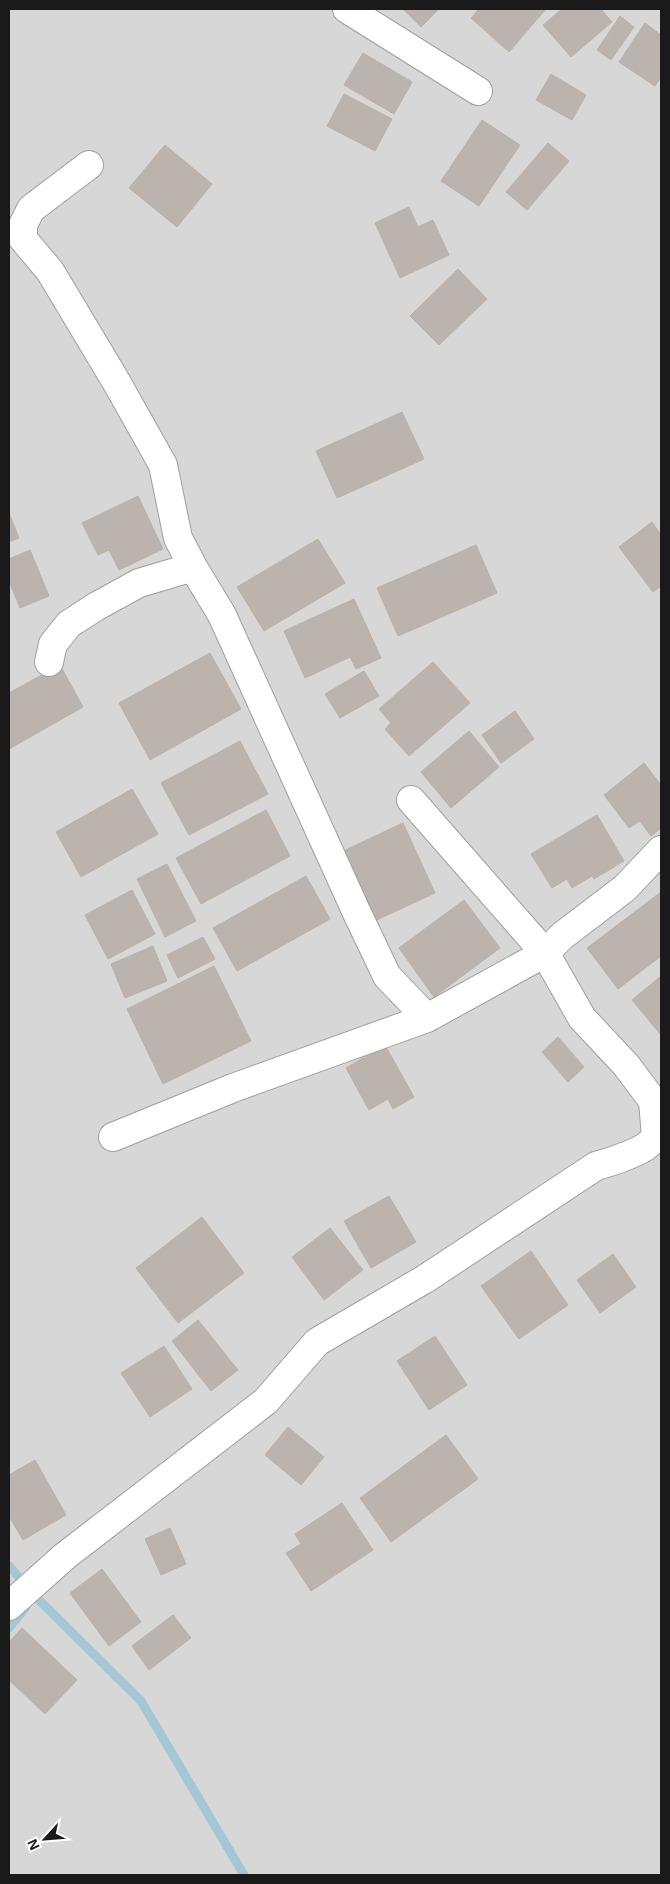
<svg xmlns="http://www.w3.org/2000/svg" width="670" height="1884" viewBox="0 0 670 1884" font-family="Helvetica,sans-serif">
	<rect width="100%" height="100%" fill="#ebe8e1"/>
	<path fill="#d8d7d7" d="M9,9h652v1866h-652z"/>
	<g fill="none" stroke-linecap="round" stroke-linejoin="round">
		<path stroke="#a5c6d5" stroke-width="9" d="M9,1566l26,30 106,105 103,174
			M9,1628l17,-21"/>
	</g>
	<path fill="#bbb4ae" stroke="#bbb0a5" d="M403,9h36l-18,18z
		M479,9h67l-37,43 -38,-34z
		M562,9h39l11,13 -41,35 -28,-32z
		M620,16l14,11 -23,33 -14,-10z
		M645,23l16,12v42l-6,9 -36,-24z
		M363,53l49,29 -18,32 -50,-29z
		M551,74l35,21 -14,25 -36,-20z
		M344,94l48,25 -17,32 -48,-25z
		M482,120l38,25 -41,61 -38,-25z
		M548,143l21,18 -42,49 -21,-18z
		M165,145l47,39 -35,43 -48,-39z
		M409,207l9,20 15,-7 16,35 -49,23 -25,-55z
		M458,269l29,30 -48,46 -29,-29z
		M402,412l22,47 -87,39 -21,-47z
		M138,496l25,53 -44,21 -10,-20 -11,5 -16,-32z
		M9,513l10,25 -10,4z
		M652,522l9,13v51l-8,6 -34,-45z
		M318,539l27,44 -81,48 -27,-44z
		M476,545l21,48 -99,43 -21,-48z
		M30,550l19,46 -29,12 -11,-27v-22z
		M354,599l27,59 -25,11 -6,-12 -45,21 -21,-47z
		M210,653l31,56 -91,51 -31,-57z
		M433,662l37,41 -61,53 -24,-27 6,-6 -12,-14z
		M60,665l23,42 -74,42v-56z
		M364,671l15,25 -39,22 -15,-24z
		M515,711l19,28 -33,24 -19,-28z
		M469,731l30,36 -48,41 -30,-36z
		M240,741l28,53 -79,41 -28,-52z
		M644,763l17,22v43l-10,8 -11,-15 -11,7 -25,-33z
		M132,789l26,45 -77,43 -25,-45z
		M266,810l24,46 -89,48 -25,-46z
		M597,815l27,46 -30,18 -2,-3 -20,12 -5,-9 -15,9 -21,-34z
		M403,823l32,70 -65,30 -33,-69z
		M167,864l29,57 -31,16 -28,-58z
		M306,876l24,43 -93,52 -24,-43z
		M132,890l23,44 -47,25 -23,-44z
		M661,892v64l-43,33 -31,-41z
		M464,900l36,48 -66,49 -35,-49z
		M203,937l12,22 -37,19 -11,-23z
		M153,946l14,35 -42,17 -14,-34z
		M214,966l37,75 -88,43 -36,-75z
		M661,976v59l-29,-35z
		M558,1037l26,30 -16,15 -26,-30z
		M385,1045l29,52 -21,12 -5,-10 -19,11 -23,-42z
		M389,1196l27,46 -45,26 -27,-47z
		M202,1217l42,56 -66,50 -42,-55z
		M330,1228l33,42 -39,30 -32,-43z
		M531,1251l37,54 -49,34 -38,-53z
		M613,1254l23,33 -36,26 -23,-33z
		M198,1320l40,50 -27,21 -39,-50z
		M435,1336l32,49 -38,25 -32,-49z
		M164,1346l28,43 -42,28 -29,-44z
		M288,1427l36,30 -23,28 -36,-30z
		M446,1435l32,44 -87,63 -31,-44z
		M35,1460l31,55 -43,25 -14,-24v-41z
		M342,1503l31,47 -62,41 -25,-38 15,-9 -6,-10z
		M170,1528l16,36 -25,11 -16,-36z
		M102,1569l39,53 -32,24 -39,-53z
		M173,1615l18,23 -42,32 -17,-24z
		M22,1628l55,52 -32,34 -36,-34v-38z"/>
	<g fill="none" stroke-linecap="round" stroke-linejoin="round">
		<g stroke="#9e9e9e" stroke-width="30">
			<path id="street" d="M347,9l131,82
				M89,165l-58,44 -8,16v14l27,32 67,112 46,82 15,73 15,29 29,48 134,296 31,65 40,42 118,-65 17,-17 63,-48 36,-38
				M49,662l4,-18 16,-20 28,-18 42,-23 54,-16
				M411,800l134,153 37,65 44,47 27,36 3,36
				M113,1137l120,-49 194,-70
				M9,1606l56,-50 201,-155 51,-59 108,-63 171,-113c17,-5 34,-10 49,-19 6,-4 10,-10 16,-13"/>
		</g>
		<use href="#street" stroke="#fff" stroke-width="28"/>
	</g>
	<rect width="670" height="1884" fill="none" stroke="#1a1a1a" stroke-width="20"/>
	<g transform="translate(45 1839) rotate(244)" stroke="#ffffff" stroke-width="4" paint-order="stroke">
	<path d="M0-4L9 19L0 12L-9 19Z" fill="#1a1a1a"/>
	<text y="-8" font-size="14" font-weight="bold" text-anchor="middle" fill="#1a1a1a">N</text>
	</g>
</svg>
